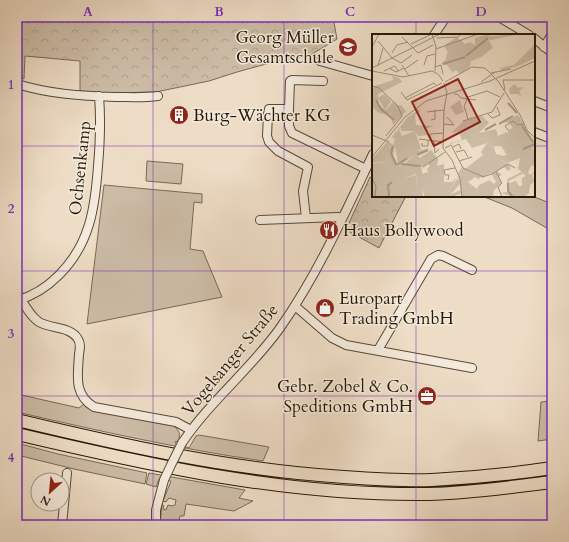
<svg xmlns="http://www.w3.org/2000/svg" width="569" height="542" viewBox="0 0 569 542" font-family="Cardo,serif">
	<defs>
		<pattern id="forest-crowns" width="20" height="18" patternUnits="userSpaceOnUse"><rect width="20" height="18" fill="#ccbca6"/><path d="M2 6a3 3 0 1 1 6 0M12 15a3 3 0 1 1 6 0" fill="none" stroke="#afa18d"/></pattern>
	</defs>
	<rect width="100%" height="100%" fill="#eeddc6"/>
	<filter id="stains"><feTurbulence type="fractalNoise" baseFrequency=".005" numOctaves="4"/><feColorMatrix values="0 0 0 0 .2 0 0 0 0 .09 0 0 0 0 .02 0 0 0 .5 -.17"/></filter>
	<radialGradient id="worn" r=".72"><stop offset=".6" stop-color="#630" stop-opacity="0"/><stop offset="1" stop-color="#630" stop-opacity=".3"/></radialGradient>
	<path fill="#ccbca6" stroke="#786a57" d="M147,161l36,3 -2,20 -35,-3z
		M104,185l98,9v9l-8,-1 -4,47 13,2 19,46 -135,27z
		M482,196h50l20,8v27l-40,-23z
		M17,394l62,14 5,-4 91,21v2c5,5 6,9 2,15l-1,-1 -1,2 14,5 7,-12 3,-1 70,12 -6,14c-83,-12 -164,-30 -246,-49z
		M552,401v38l-14,2 3,-39z
		M17,426l132,30 17,3 -1,2 -148,-33z
		M17,443l41,11 89,19 -2,11 -71,-15 -57,-14z
		M179,462l48,8 52,8 1,1 -2,1 -100,-16z
		M149,473l96,17 -6,8 14,3 -19,10 -48,-7 -2,12h-4l-2,9h-18l2,-21 2,2 -1,3 3,1 2,-5 4,1 3,-1 1,-5 -7,-2 -3,4 -3,-1 8,-20 -12,-2 -3,8 -10,-3z"/>
	<path fill="url(#forest-crowns)" stroke="#786a57" d="M17,17h316l4,22 -28,17 -32,5 -40,11 -28,9 -53,11 -53,1 -23,-2v-30l-55,-5 -1,23 -7,-2z
		M370,177l3,1v18h33l-27,52 -29,-16 3,-7 -4,-2z"/>
	<g fill="none" stroke-linecap="round" stroke-linejoin="round">
		<g stroke="#574a38" stroke-width="10">
			<path id="minor" d="M499,17l30,18
				M434,35l12,-18
				M534,38l18,15
				M544,47l8,-13
				M320,61l53,15
				M17,84c32,10 65,12 98,13 14,0 29,1 43,-1
				M534,101l18,7
				M289,109l1,-28 2,-1 31,1
				M534,132l18,7
				M306,218l-3,-27 5,-24 -30,-16 -9,-9 -2,-6 1,-22 1,-5h20v17l3,7 74,36
				M260,220l78,-3 4,1
				M17,292c6,10 12,23 22,30 12,7 31,4 39,17 3,5 2,10 1,15 -1,21 -6,40 15,53l82,15 15,8
				M18,300c15,-4 30,-14 41,-25 31,-31 36,-67 39,-109 2,-23 3,-46 1,-70
				M295,306l37,32 14,7 126,23
				M378,350l53,-91 7,-4 5,1 29,14
				M182,443c28,-42 69,-74 98,-115 38,-54 65,-115 93,-174
				M62,525l5,-52
				M156,525v-15l8,-30"/>
		</g>
		<g stroke="#251908" stroke-width="14">
			<path id="highway" d="M17,420c108,26 216,50 327,57 29,2 59,4 88,3 40,-2 80,-6 120,-12
				M17,434c136,32 271,62 412,60 41,-1 82,-7 123,-12"/>
		</g>
		<use href="#minor" stroke="#f4e9da" stroke-width="8"/>
		<use href="#highway" stroke="#eeddc6" stroke-width="12"/>
		<g stroke="#574a38" stroke-width="10" stroke-linecap="butt">
			<path id="minor-bridge" d="M164,480l7,-15 11,-22"/>
		</g>
		<use href="#minor-bridge" stroke="#f4e9da" stroke-width="8"/>
	</g>
	<path fill="none" stroke="#7b2cbf" stroke-width="1" stroke-opacity="0.55" d="M153,17v508M284,17v508M416,17v18M17,146h356M534,146h18M416,196v329M17,271h535M17,396h535"/>
	<defs>
		<g id="school-disc" transform="scale(1)"><circle r="9.5" fill="#8f2418" stroke="#f4e9da"/><path d="M0-5L7-2L0 1L-7-2ZM-4 1L0 2.5L4 1V4Q0 6-4 4Z" fill="#fff"/></g>
		<g id="building-disc" transform="scale(1)"><circle r="9.5" fill="#8f2418" stroke="#f4e9da"/><path d="M-4-6H4V6H1V3H-1V6H-4ZM-2.5-4.3h1.7v1.8h-1.7ZM.8-4.3h1.7v1.8H.8ZM-2.5-1h1.7V.8h-1.7ZM.8-1h1.7V.8H.8Z" fill="#fff"/></g>
		<g id="restaurant-disc" transform="scale(1)"><circle r="9.5" fill="#8f2418" stroke="#f4e9da"/><path d="M-5-6h1v4h1v-4h1v4h1v-4h1v5L-1.5 .5V6h-2V.5L-5-1ZM5-6V6H3V1.5H1.5Q1.5-4 5-6Z" fill="#fff"/></g>
		<g id="shop-disc" transform="scale(1)"><circle r="9.5" fill="#8f2418" stroke="#f4e9da"/><path d="M-5-2.5h2.3a2.7 3.5 0 0 1 5.4 0H5L5.5 6h-11ZM-1.5-2.5h3a1.5 2.3 0 0 0-3 0Z" fill="#fff"/></g>
		<g id="office-disc" transform="scale(1)"><circle r="9.5" fill="#8f2418" stroke="#f4e9da"/><path d="M-6-3h4V-5.5h4V-3h4V5H-6ZM-1-4.5V-3h2v-1.5ZM-6 0V1H6V0Z" fill="#fff"/></g>
	</defs>
	<g fill-rule="evenodd">
		<use href="#school-disc" x="348" y="47"/>
		<use href="#building-disc" x="179" y="115"/>
		<use href="#restaurant-disc" x="329" y="230"/>
		<use href="#shop-disc" x="325" y="308"/>
		<use href="#office-disc" x="427" y="396"/>
	</g>
	<g text-anchor="middle" dominant-baseline="central" stroke-width="3" stroke-linejoin="round" paint-order="stroke">
		<g font-size="17" fill="#251908" stroke="#f4e9da" text-anchor="start">
			<text x="334" y="37" text-anchor="end">Georg Müller<tspan x="334" dy="20">Gesamtschule</tspan></text>
			<text x="193" y="115">Burg-Wächter KG</text>
			<text x="343" y="230">Haus Bollywood</text>
			<text x="339" y="298">Europart<tspan x="339" dy="20">Trading GmbH</tspan></text>
			<text x="413" y="386" text-anchor="end">Gebr. Zobel &amp; Co.<tspan x="413" dy="20">Speditions GmbH</tspan></text>
		</g>
		<g font-size="17" fill="#251908" stroke="#f4e9da">
			<text transform="translate(80 168) rotate(-84)">Ochsenkamp</text>
			<text transform="translate(230 360) rotate(-50)">Vogelsanger Straße</text>
		</g>
	</g>
	<g transform="translate(372 34)">
		<rect width="163" height="163" fill="#eeddc6"/>
		<path d="M85,3l2,2v1l-4,1 7,-1 2,4 6,-2 3,7 15,-11 5,10 -12,9 -22,9 -5,-5 13,-5 4,-5 -8,4 -12,1 -6,-8 1,-4zM12,60l7,7 -6,9 -7,-12zM88,66l4,12 -8,3 -6,-8zM21,68l5,4 3,-1 5,6 -13,14 -3,-12 -5,-2zM47,75l1,3 -5,3 1,10 18,1 -9,3 3,6 -10,1 -3,-5h-14v-5l6,-8zM146,81l17,28 -28,12 -6,-9 -11,1 1,5 -8,3 11,14 -1,-3 8,-6 8,5 2,4 -3,2 -4,-4 -7,4 5,4 -4,2 4,6 -8,7 -1,7 -31,-1 -4,-23 4,-6 3,2 18,-14 -2,-3 6,-9 -15,5 -6,-9 -16,5v-1l12,-3 -3,-8 15,-4 12,-8 3,2 -2,3 -8,8 17,-4 2,7 9,-4 1,3v-5l5,-2 -4,-5 -6,-1zM119,139l5,9 -2,2 -5,-4 -10,5 -2,4 -9,-7 7,-5 3,2zM16,111l10,21 9,-1 -2,13 11,-3 1,9 5,5 1,8h-51v-33l16,-2 -2,-11zM23,112h12l7,6 16,-4 -14,7 4,3 11,-8 7,9 -1,7 7,-2v17l7,16h-26l-4,-23 7,-2 -1,-4 3,-1 -2,-4 -5,4 -19,-3 11,-9 -17,9zM143,132l3,2 17,13 -5,4 -1,8 -5,4h-10l-5,-14 7,-2 3,5h3v-8l4,-2 -3,-3 -14,8 -2,-2 15,-7zM86,144l2,6 -9,10 -2,-4z" fill="#ccbca6" fill-rule="evenodd"/>
		<path d="M116,0l2,2 30,-2 -29,6 -3,-1 -15,10 -3,-7 5,3v-7zM163,10v14l-15,7 -18,6 -2,-3 14,-3zM99,16l-4,6 -13,5 5,5 12,-5 -1,6 -10,7 -4,-4 -7,5 3,-3 -5,-7 -6,-1 5,-5 1,-6 16,2zM20,42l7,2 3,4 -24,12 1,11 11,8 -1,2 -10,-2 -7,-6v-17l3,-4 18,-6zM142,50l4,4 6,-1 -5,4 3,6 -4,-3h-8l-1,-5zM41,77l-14,19 3,6 13,-5 6,18 -7,4 -7,-7h-12l-2,9 5,9 11,-7 6,-2 -12,8 18,1 4,33 -3,-8h-4l-2,-15 -11,4 2,-12 -11,-1 -6,-10v-9l-4,5 2,11 -16,1v-4l16,-18 5,4 2,-6 -3,-2zM110,82l4,4 -12,8 -23,5 13,-12zM163,109v4l-3,1 3,3v14l-4,1 -3,7 3,2 4,-5 -3,6 3,5 -17,-12 2,-11 -13,5 -6,-3 -11,11 -7,-16 7,-3 -1,-5h5l2,7 8,2zM86,142l-9,14 2,4 10,-4v4l-10,3 -7,-15h8zM135,145l7,10v8l-14,-4 7,-1z" fill="#ccbca6"/>
		<path fill="none" stroke="#aa9a85" stroke-width="2" d="M94,22l22,-18M71,30l22,-7M4,66l5,9 13,11M136,69l9,10M127,90l14,-8M150,92l11,16M113,96l11,-6M21,112l-2,7 5,12M151,115l12,-5M45,121l11,-5M29,130l19,2M25,131l10,-7M136,149v8l5,6M17,163l-1,-12 4,-3"/>
		<path fill="none" stroke="#9e8f7a" stroke-width="1" d="M60,0l4,13 -1,24M30,3l16,16 15,-8M65,4l21,-1 3,-3M6,7l14,17M39,10l21,-10M0,13l7,-13M64,15l42,-15M20,19l5,-8 11,-3M20,24l9,5 11,-8M30,31l7,11M52,31l3,-9 8,-2M6,32l5,-18M63,33l6,-2 2,9M0,34l68,-34M17,34l7,4 8,-4M33,35l13,-9M0,37l31,6 29,-6 6,3 5,7M12,37l11,-5 3,5M119,39l20,-4M73,48l27,-15 13,1 13,13 22,34 7,15 8,8M109,48l14,-10M72,49l3,10 -3,17 -1,38 9,12 8,19 2,18M0,52l7,2 19,18 4,10 -16,20M133,56l-2,-10h32M29,58l6,8 35,-17M82,60h3l4,4 15,2M33,64l29,-15 2,2M55,78l17,-2M116,80l4,4 8,-3 -3,-8M96,85l-4,-13 4,-9 19,-6 13,6M59,86l4,-1v-9M91,87l29,-9 12,-19M72,90l10,1 -7,-8M136,96l-3,-4 8,-5 5,4 6,-1M0,101l17,7M58,103v-3l14,-1M47,105l24,3M62,107l1,12 4,-4M50,109v3h6v-6M81,113l6,-3 2,5M73,114l6,-3 12,23 21,9M84,118l8,-2 4,7M0,123l33,-40 21,-16 64,-20 45,-20M87,127l13,-4M51,133l22,-15M124,138l6,11 -4,4 4,10M110,143l10,-3 16,-10 7,4M0,144l4,8 -1,11M76,146l1,-5h-4l-1,-5 11,-2"/>
		<path fill="#8f2418" fill-opacity="0.15" stroke="#8f2418" stroke-width="2" d="M86,45l22,43 -46,24 -22,-44z"/>
		<rect width="163" height="163" fill="none" stroke="#251908" stroke-width="2"/>
	</g>
	<rect width="569" height="542" fill="none" stroke="#eeddc6" stroke-width="44"/>
	<g transform="translate(50 492) rotate(207)"><circle r="19" fill="#f4e9da" stroke="#a19686"/>
	<path d="M0-3L7 15L0 10L-7 15Z" fill="#8f2418"/>
	<text y="-6" font-size="11" font-weight="bold" text-anchor="middle" fill="#251908">N</text>
	</g>
	<rect x="22" y="22" width="525" height="498" fill="none" stroke="#7b2cbf" stroke-width="1.5"/>
	<g font-size="13" text-anchor="middle" font-weight="bold" fill="#7b2cbf">
		<text x="88" y="16">A</text>
		<text x="219" y="16">B</text>
		<text x="350" y="16">C</text>
		<text x="481" y="16">D</text>
		<text x="11" y="89">1</text>
		<text x="11" y="213">2</text>
		<text x="11" y="338">3</text>
		<text x="11" y="462">4</text>
	</g>
	<rect width="100%" height="100%" filter="url(#stains)"/>
	<rect width="100%" height="100%" fill="url(#worn)"/>
</svg>
